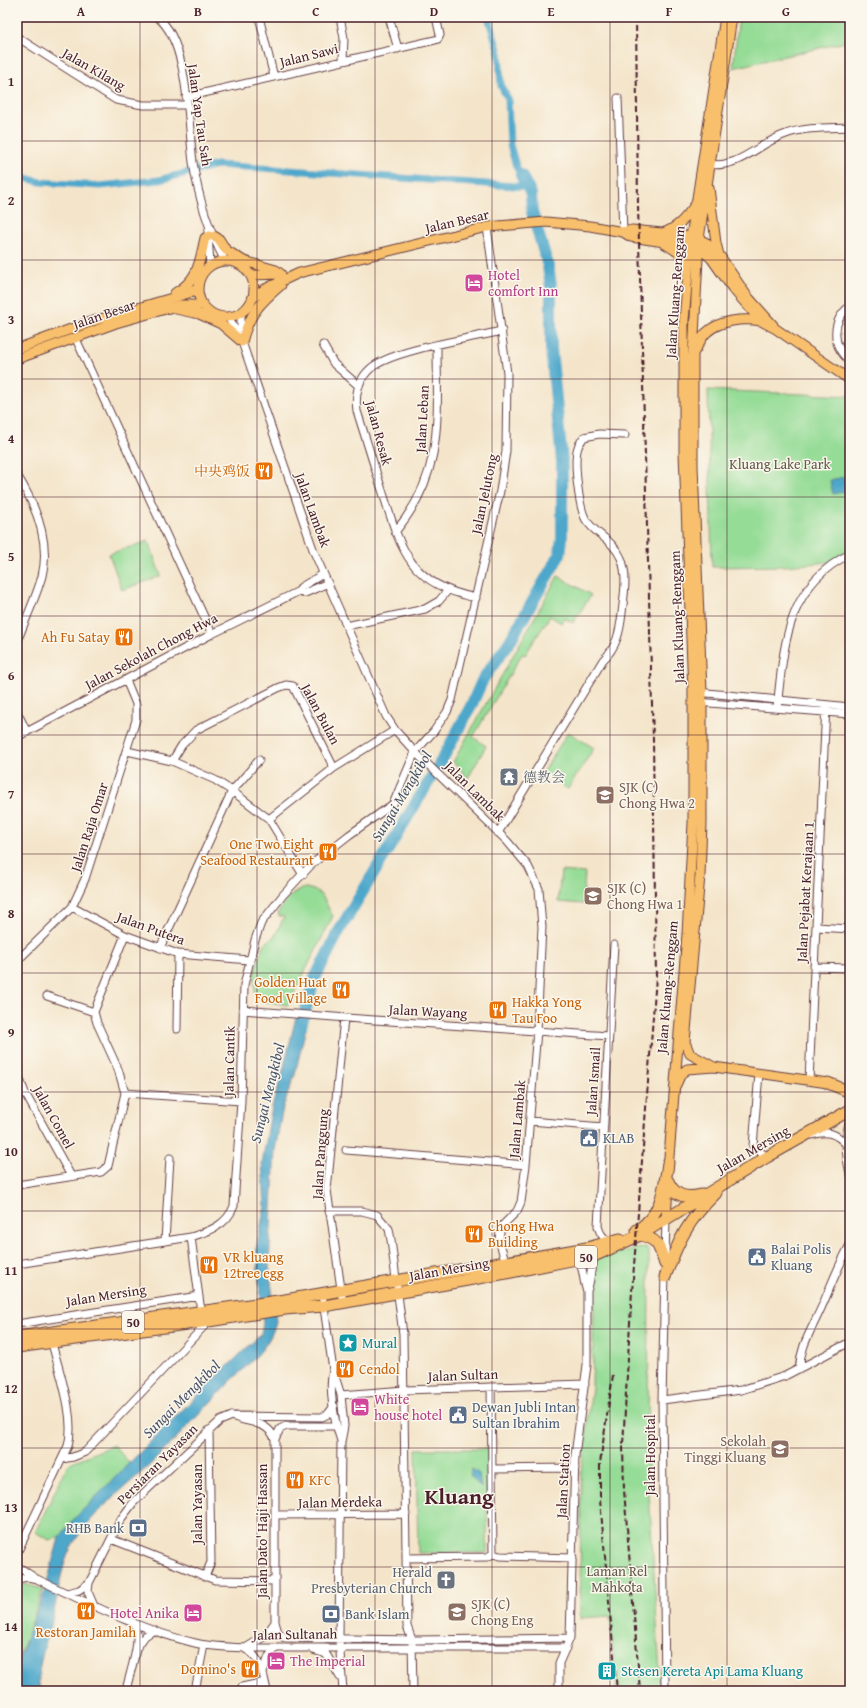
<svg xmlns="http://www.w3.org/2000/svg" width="867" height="1708" viewBox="0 0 867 1708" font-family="'Gentium Book Plus','Noto Serif SC',serif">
	<rect width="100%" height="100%" fill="#fbf7ec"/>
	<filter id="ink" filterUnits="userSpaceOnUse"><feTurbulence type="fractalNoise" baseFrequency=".025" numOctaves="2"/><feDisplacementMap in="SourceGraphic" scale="8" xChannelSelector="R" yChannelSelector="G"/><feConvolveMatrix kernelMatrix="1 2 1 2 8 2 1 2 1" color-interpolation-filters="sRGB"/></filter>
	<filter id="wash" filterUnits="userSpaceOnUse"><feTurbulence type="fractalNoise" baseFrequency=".012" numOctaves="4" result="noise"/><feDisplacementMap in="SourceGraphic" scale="16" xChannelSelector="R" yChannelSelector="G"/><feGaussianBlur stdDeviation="0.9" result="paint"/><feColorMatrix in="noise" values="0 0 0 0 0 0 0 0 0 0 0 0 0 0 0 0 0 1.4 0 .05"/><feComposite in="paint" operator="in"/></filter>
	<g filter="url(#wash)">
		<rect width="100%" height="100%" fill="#f4e5ca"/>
		<path fill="#95dc96" stroke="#707e60" d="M739,17h111v24l-117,27z
			M708,390l142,6v154l-21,12 -44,4 -73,1z
			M148,541l13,35 -39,14 -13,-36z
			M558,576l33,19 -18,28 -9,-5 -3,5 -11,-7 -25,39 -3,-1 -49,83 13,9 -18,32 -15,-16z
			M568,732l26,16 -26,41 -26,-15z
			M561,871l24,2 -2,31 -25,-2z
			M305,888c21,3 18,13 28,28l-45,89 -27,-4 -6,-9 -1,-18 9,-29 12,-9 9,-19 -5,-1 -1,-3c8,-13 12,-20 27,-25z
			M646,1247l3,4 -1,224 13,216h-45l-6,-75 -30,2 1,-146 11,-85 3,-125 5,-6z
			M114,1445l16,19 -57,56 -14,18 -10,2 -14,-8 32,-65 5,-5z
			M416,1449h72l-1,104h-69z
			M24,1584l19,5 -17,51 -9,20v-73z"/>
		<path fill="#4da7cb" stroke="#4c637b" d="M850,476v11l-3,4 -14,3 -3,-14z
			M296,1017l12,2 -13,55 -12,33 -8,43 -6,116 7,55c-5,26 -29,44 -47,62 -25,26 -50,53 -76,79 -26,24 -57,47 -77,77 -16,24 -17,54 -24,81 -5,22 -17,48 -12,71h-23v-26l28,-75 14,-52 14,-18 93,-94 95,-92 2,-12 -7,-73 9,-43 -3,-43 10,-56 12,-40z
			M472,1469l7,5 2,14 -11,-13z"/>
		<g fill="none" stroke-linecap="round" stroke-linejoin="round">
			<path stroke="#4da7cb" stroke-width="7" d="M488,17l11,36 2,33 7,13 2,46 6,21 5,9
				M17,176l24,6 59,4 59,-6 58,-15 311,22"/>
			<path stroke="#4da7cb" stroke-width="12" d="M301,1026l13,-46 25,-49 104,-173 28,-52 12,-27 27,-38 50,-87 2,-16v-77l-11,-112v-63l-3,-20 -16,-54 -1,-18 -10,-19"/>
		</g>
	</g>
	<g filter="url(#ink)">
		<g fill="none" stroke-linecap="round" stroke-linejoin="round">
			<g stroke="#643d43" stroke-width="9">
				<path id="minor" d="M157,17c32,23 31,108 36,145 5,34 16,69 32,99
					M259,17l15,60
					M340,17l4,21 -1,22
					M389,17l9,32
					M17,37l99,63 27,5h44
					M186,97l249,-57 3,-1 2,-4 -4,-18
					M618,98l5,134
					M705,164c35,6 51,-20 81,-30 19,-7 44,-6 64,-7
					M208,232l2,34
					M850,306c-19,15 -19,40 0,55
					M228,317l14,25 72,210 72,164 9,14 20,22 92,89 21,25 11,23 3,38 -5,103 -11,135 -5,37 -4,9 -15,15 -2,6 -1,7 6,22
					M76,339l136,295
					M241,339v-26
					M323,345l11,19 25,22
					M17,475c18,29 34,65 25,101 -6,22 -17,44 -25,66
					M395,532c50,-59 42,-116 42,-187
					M299,591l6,2 23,-10
					M476,598c-66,-14 -75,-47 -93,-105 -9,-27 -17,-54 -26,-82 -2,-15 1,-31 13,-42 21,-19 102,-31 132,-38
					M346,626l79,-17 14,-8 9,-11
					M697,692l153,15
					M697,702l153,12
					M777,708c7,-62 9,-123 73,-154
					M17,712l10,20
					M17,737l195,-103 87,-43 2,-4 22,-13
					M127,751l45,10 43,19 17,11 37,28 34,56
					M172,761l10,-16 14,-15 82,-42 8,-3 7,1 41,82 -65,51
					M334,768l61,-38
					M498,833l105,-173c14,-13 17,-29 19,-47 2,-18 6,-38 -1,-55 -8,-18 -25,-23 -35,-38 -7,-12 -13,-59 -8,-73 1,-3 4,-7 6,-10l15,-3 26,1
					M72,907l53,28 53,19 71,6
					M816,927l34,2
					M160,948l72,-157 27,-31
					M17,961l55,-54 13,-28 51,-159v-16l-10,-24
					M814,967l36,1
					M47,996l47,16
					M243,1010l117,9 249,17
					M177,1029l1,-75
					M17,1071l8,22 46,83
					M759,1073l-6,73 14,11
					M809,1081l17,-376
					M125,1093l116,8
					M530,1121l73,6
					M850,1121c-6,14 -4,38 0,52
					M812,1135c15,-5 24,-2 35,10
					M346,1150l180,15
					M17,1185l84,-13 7,-6 17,-73 -7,-24 -21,-46 -3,-11 31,-77
					M329,1211h33l15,4 12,14 2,11 12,94 4,292 5,14 1,51
					M191,1237l10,75
					M165,1241l5,-83
					M610,1242c-7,-4 -10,-8 -12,-16l16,-281
					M665,1257l1,-38
					M17,1264l174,-27c19,-6 36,-12 43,-31l7,-105 3,-116 11,-45 6,-17 22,-28 29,-31 37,-29 44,-31 22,-52 19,-21 13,-19 5,-12 48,-209 6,-40 1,-78 -20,-146
					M665,1273l-3,127 3,291
					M587,1291c5,-12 2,-25 9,-36
					M322,1294l11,76 8,25 3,31 -3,16 -2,197 4,52
					M343,1303l-16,-113 17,-172
					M17,1324l182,-28
					M799,1369c2,-21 8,-31 17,-50 12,-24 20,-50 34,-74
					M333,1371c-5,18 2,52 8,70
					M491,1387l2,167
					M341,1395l64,-5 180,-6
					M662,1400l79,-10 44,-14 65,-34
					M232,1416c17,8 35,4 43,23v183l3,10 7,6 132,2 153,-2
					M275,1439l5,-10 6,-3h50
					M62,1459l11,-2 12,-5 124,-131
					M492,1469l83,-1
					M275,1515l131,-1
					M111,1539l104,41 60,1
					M17,1553l51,-107c8,-29 -9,-74 -16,-103
					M493,1554l7,2 73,2
					M406,1558l81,-1 6,-3
					M17,1566l18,12
					M205,1577l6,-15 -2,-132
					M17,1579l11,-2 9,2c51,24 103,51 158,64 16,4 34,4 51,5h320
					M89,1583l-1,9 6,14
					M67,1593l12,-3 10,-7 32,-64 12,-16 87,-82 12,-5 90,1 6,-3 6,-8
					M138,1646l7,-10 9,-6
					M247,1647l18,-11 10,-14
					M245,1649c16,6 19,28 22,42
					M313,1650l13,4 14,23
					M263,1673l6,-17 7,-8
					M126,1691c3,-18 18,-53 7,-69
					M195,1691l9,-46
					M239,1691l3,-4 23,-5
					M250,1691l16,-3
					M559,1691v-28l11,-25 5,-183 12,-90v-74c-5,-11 -2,-23 -10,-32"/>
			</g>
			<g stroke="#643d43" stroke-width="11">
				<path id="major" d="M709,188l7,55 3,12
					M623,232l9,-2 30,3 29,4 14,5 15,14 27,40 26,29
					M663,233c16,-6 22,-15 32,-28
					M214,236l5,3 7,11 18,11 32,9 5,4
					M662,242c11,7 22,12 26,25
					M198 289a28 28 0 1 1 56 0a28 28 0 1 1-56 0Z
					M251,275l30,-1
					M175,293c24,-14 24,-30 30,-55l4,-2
					M254,297l11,-8 34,-16 188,-46 59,-5 44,4 33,6 8,5 67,10 13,11 22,31 28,32 15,8 74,51
					M176,309l23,5 22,10 20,17
					M242,342c7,-28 18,-39 39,-57
					M17,349l73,-27 99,-29 9,-6
					M694,352c4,-6 7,-14 12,-19 13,-13 38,-15 55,-12
					M17,359l99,-36 64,-18h23
					M714,1067l-24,-13 -5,-12 15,-166 2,-53v-131l-9,-226v-110l6,-117 33,-222
					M676,1085l5,-11 6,-5 27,-2 114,16
					M668,1169l19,-235 6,-111v-131l-9,-240v-131l7,-84 34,-220
					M666,1219l2,-33"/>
			</g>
			<g stroke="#643d43" stroke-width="13">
				<path id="highway" d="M828,1083l22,9
					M668,1181c6,15 18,18 33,14
					M637,1230c25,-15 27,-41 31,-67
					M640,1235c19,4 19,12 25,29
					M665,1277c13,-36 23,-57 51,-84
					M17,1337l268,-37 302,-52 33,-9
					M17,1347l192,-26 76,-12 39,-3 182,-33 90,-18 44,-20 127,-78 83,-47"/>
			</g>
			<use href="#minor" stroke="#fff" stroke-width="7"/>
			<use href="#major" stroke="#f8bf6c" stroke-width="9"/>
			<use href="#highway" stroke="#f8bf6c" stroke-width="11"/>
			<path stroke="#4a1f2b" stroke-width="2" stroke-dasharray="6 3" stroke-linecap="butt" d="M636,17l2,189 15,534 3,237 -25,328 -8,140 1,45 16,201
				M613,1375l-13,88v37l17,191"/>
		</g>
	</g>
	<path fill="none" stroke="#4a1f2b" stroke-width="1" stroke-opacity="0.55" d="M140,17v1674M257,17v1674M375,17v1674M492,17v1674M610,17v1674M727,17v1674M17,141h833M17,260h833M17,379h833M17,497h833M17,616h833M17,735h833M17,854h833M17,973h833M17,1092h833M17,1211h833M17,1329h833M17,1448h833M17,1567h833"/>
	<defs>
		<g id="hotel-square" transform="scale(1)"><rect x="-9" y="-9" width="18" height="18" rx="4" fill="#d1479c" stroke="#fbf7ec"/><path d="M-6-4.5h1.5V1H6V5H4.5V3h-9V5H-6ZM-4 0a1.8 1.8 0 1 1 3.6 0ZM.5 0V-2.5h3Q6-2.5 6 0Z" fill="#fff"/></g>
		<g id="restaurant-square" transform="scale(1)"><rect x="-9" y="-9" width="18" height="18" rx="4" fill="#e8710a" stroke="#fbf7ec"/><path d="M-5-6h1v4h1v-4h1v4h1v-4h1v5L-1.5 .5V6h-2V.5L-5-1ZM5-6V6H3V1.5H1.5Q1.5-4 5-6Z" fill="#fff"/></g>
		<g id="temple-square" transform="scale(1)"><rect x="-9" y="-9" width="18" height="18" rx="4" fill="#6b7280" stroke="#fbf7ec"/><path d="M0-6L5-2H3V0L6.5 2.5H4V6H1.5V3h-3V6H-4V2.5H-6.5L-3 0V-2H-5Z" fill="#fff"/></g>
		<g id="school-square" transform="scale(1)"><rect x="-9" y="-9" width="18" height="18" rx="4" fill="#8d6e63" stroke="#fbf7ec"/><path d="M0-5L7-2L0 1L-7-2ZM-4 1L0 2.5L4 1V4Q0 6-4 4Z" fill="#fff"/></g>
		<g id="civic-square" transform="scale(1)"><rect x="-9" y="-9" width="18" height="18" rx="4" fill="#5c6f8a" stroke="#fbf7ec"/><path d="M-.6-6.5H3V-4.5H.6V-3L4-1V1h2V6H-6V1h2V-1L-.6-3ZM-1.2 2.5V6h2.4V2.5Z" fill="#fff"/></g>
		<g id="sight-square" transform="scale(1)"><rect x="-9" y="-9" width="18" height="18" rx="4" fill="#0f9aa8" stroke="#fbf7ec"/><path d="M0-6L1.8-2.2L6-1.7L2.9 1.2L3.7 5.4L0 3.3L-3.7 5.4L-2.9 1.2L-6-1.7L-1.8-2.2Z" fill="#fff"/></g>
		<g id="bank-square" transform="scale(1)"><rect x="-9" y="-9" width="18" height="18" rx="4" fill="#5c6f8a" stroke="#fbf7ec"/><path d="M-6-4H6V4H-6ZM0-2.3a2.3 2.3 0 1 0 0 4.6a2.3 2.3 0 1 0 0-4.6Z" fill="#fff"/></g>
		<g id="church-square" transform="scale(1)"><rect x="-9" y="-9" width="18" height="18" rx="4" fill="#6b7280" stroke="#fbf7ec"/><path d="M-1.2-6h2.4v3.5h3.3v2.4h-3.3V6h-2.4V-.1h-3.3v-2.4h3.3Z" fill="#fff"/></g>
		<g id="building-square" transform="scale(1)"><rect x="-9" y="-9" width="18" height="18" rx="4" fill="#0f9aa8" stroke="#fbf7ec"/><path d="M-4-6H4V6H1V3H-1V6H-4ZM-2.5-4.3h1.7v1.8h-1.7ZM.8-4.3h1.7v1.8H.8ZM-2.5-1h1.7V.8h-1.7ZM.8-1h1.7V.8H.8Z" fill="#fff"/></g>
	</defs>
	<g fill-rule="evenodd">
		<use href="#hotel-square" x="474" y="283"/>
		<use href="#restaurant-square" x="264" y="471"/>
		<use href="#restaurant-square" x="124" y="637"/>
		<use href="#temple-square" x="509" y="777"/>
		<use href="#school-square" x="605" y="795"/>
		<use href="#restaurant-square" x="328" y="852"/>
		<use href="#school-square" x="593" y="896"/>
		<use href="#restaurant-square" x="341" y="990"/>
		<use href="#restaurant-square" x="498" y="1010"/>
		<use href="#civic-square" x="589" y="1138"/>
		<use href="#restaurant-square" x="474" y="1234"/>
		<use href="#civic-square" x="757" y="1257"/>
		<use href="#restaurant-square" x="209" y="1265"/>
		<use href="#sight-square" x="348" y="1343"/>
		<use href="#restaurant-square" x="345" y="1369"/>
		<use href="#hotel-square" x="360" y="1407"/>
		<use href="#civic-square" x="458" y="1415"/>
		<use href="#school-square" x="780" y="1449"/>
		<use href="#restaurant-square" x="295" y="1480"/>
		<use href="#bank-square" x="138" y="1528"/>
		<use href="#church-square" x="446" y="1580"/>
		<use href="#restaurant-square" x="86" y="1611"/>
		<use href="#school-square" x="457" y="1612"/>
		<use href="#hotel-square" x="193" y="1613"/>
		<use href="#bank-square" x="331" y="1614"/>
		<use href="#hotel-square" x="276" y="1661"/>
		<use href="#restaurant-square" x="250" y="1669"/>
		<use href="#building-square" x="607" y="1671"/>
	</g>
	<g text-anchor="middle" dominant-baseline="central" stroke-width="3" stroke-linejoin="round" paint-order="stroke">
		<g fill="#fbf7ec" stroke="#7f6065" stroke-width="1">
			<rect x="575" y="1246" width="22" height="22" rx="3"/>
			<rect x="122" y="1311" width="22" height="22" rx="3"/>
		</g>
		<g font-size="13" font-weight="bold" fill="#4a1f2b">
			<text x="586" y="1257">50</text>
			<text x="133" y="1322">50</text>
		</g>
		<g font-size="14" fill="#4a1f2b" stroke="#fbf7ec">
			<text transform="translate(309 55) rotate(-14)">Jalan Sawi</text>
			<text transform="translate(94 69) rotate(30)">Jalan Kilang</text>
			<text transform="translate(200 115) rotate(82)">Jalan Yap Tau Sah</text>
			<text transform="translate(457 221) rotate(-13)">Jalan Besar</text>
			<text transform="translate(675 292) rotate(-86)">Jalan Kluang-Renggam</text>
			<text transform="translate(104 314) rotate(-19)">Jalan Besar</text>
			<text transform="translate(422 419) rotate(-87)">Jalan Leban</text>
			<text transform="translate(379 433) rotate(75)">Jalan Resak</text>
			<text transform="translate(484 494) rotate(-78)">Jalan Jelutong</text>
			<text transform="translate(313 510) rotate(70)">Jalan Lambak</text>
			<text transform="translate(677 617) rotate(-92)">Jalan Kluang-Renggam</text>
			<text transform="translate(151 651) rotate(-28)">Jalan Sekolah Chong Hwa</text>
			<text transform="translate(321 714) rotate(62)">Jalan Bulan</text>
			<text transform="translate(475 791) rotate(45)">Jalan Lambak</text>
			<text transform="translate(89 827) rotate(-72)">Jalan Raja Omar</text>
			<text transform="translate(805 892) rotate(-87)">Jalan Pejabat Kerajaan 1</text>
			<text transform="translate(151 928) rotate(20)">Jalan Putera</text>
			<text transform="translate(667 987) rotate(-85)">Jalan Kluang-Renggam</text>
			<text transform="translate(428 1011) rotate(3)">Jalan Wayang</text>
			<text transform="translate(229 1061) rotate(-89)">Jalan Cantik</text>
			<text transform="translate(593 1081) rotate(-86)">Jalan Ismail</text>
			<text transform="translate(54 1117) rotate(61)">Jalan Comel</text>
			<text transform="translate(517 1119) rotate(-85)">Jalan Lambak</text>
			<text transform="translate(753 1149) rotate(-30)">Jalan Mersing</text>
			<text transform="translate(320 1154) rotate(-86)">Jalan Panggung</text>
			<text transform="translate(449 1269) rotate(-10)">Jalan Mersing</text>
			<text transform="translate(106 1295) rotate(-9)">Jalan Mersing</text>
			<text transform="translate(463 1375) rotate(-2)">Jalan Sultan</text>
			<text transform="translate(650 1455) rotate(-90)">Jalan Hospital</text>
			<text transform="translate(157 1464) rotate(-45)">Persiaran Yayasan</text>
			<text transform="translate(563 1481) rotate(-87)">Jalan Station</text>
			<text transform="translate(340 1502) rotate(-1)">Jalan Merdeka</text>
			<text transform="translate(197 1504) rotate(-90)">Jalan Yayasan</text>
			<text transform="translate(262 1531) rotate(-90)">Jalan Dato' Haji Hassan</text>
			<text transform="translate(295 1634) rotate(-1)">Jalan Sultanah</text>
		</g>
		<g font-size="14" fill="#b23c85" stroke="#fbf7ec" text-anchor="start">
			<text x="488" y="275">Hotel<tspan x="488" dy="16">comfort Inn</tspan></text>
			<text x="374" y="1399">White<tspan x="374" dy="16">house hotel</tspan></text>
			<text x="179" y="1613" text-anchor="end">Hotel Anika</text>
			<text x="290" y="1661">The Imperial</text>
		</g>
		<g font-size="14" fill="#60584b" stroke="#fbf7ec">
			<text x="780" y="464">Kluang Lake Park</text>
			<text x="617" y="1571">Laman Rel<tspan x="617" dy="16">Mahkota</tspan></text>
		</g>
		<g font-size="14" fill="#c56008" stroke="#fbf7ec" text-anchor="end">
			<text x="250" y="471">中央鸡饭</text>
			<text x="110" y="637">Ah Fu Satay</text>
			<text x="314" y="844">One Two Eight<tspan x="314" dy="16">Seafood Restaurant</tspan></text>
			<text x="327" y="982">Golden Huat<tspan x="327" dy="16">Food Village</tspan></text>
			<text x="512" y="1002" text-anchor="start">Hakka Yong<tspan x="512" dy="16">Tau Foo</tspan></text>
			<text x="488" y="1226" text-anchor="start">Chong Hwa<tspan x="488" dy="16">Building</tspan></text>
			<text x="223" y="1257" text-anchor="start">VR kluang<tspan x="223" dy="16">12tree egg</tspan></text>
			<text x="359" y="1369" text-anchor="start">Cendol</text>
			<text x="309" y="1480" text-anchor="start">KFC</text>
			<text x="86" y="1632" text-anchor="middle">Restoran Jamilah</text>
			<text x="236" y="1669">Domino's</text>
		</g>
		<g font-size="14" fill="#5b616d" stroke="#fbf7ec" text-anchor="start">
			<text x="523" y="777">德教会</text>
			<text x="432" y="1572" text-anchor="end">Herald<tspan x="432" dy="16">Presbyterian Church</tspan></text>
		</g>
		<g font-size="14" fill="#785e54" stroke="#fbf7ec" text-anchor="start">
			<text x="619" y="787">SJK (C)<tspan x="619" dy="16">Chong Hwa 2</tspan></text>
			<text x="607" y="888">SJK (C)<tspan x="607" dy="16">Chong Hwa 1</tspan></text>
			<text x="766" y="1441" text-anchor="end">Sekolah<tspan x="766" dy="16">Tinggi Kluang</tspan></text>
			<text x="471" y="1604">SJK (C)<tspan x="471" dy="16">Chong Eng</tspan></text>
		</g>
		<g font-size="14" fill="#4e5e75" stroke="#fbf7ec" text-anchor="start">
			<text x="603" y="1138">KLAB</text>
			<text x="771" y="1249">Balai Polis<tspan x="771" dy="16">Kluang</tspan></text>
			<text x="472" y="1407">Dewan Jubli Intan<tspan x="472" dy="16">Sultan Ibrahim</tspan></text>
			<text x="124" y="1528" text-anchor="end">RHB Bank</text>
			<text x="345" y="1614">Bank Islam</text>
		</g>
		<g font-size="14" fill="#0d838f" stroke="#fbf7ec" text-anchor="start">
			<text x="362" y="1343">Mural</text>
			<text x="621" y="1671">Stesen Kereta Api Lama Kluang</text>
		</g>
		<g font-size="15" font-style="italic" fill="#4b556b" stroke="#fbf7ec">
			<text transform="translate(401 796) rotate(-59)">Sungai Mengkibol</text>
			<text transform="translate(267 1093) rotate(-76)">Sungai Mengkibol</text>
			<text transform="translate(181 1399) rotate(-45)">Sungai Mengkibol</text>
		</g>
		<g font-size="22" font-weight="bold" fill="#4a1f2b" stroke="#fbf7ec">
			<text x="459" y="1496">Kluang</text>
		</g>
	</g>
	<rect width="867" height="1708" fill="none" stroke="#fbf7ec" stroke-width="44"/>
	<rect x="22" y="22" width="823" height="1664" fill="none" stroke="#4a1f2b" stroke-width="1.5"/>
	<g font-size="13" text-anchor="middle" font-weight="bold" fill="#4a1f2b">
		<text x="81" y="16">A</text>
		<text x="198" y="16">B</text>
		<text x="316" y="16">C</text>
		<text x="434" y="16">D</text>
		<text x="551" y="16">E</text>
		<text x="669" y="16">F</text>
		<text x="786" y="16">G</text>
		<text x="11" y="86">1</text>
		<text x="11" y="205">2</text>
		<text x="11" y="324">3</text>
		<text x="11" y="443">4</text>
		<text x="11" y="561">5</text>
		<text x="11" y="680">6</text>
		<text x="11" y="799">7</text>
		<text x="11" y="918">8</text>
		<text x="11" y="1037">9</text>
		<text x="11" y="1156">10</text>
		<text x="11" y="1275">11</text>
		<text x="11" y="1393">12</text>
		<text x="11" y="1512">13</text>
		<text x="11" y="1631">14</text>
	</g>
</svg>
